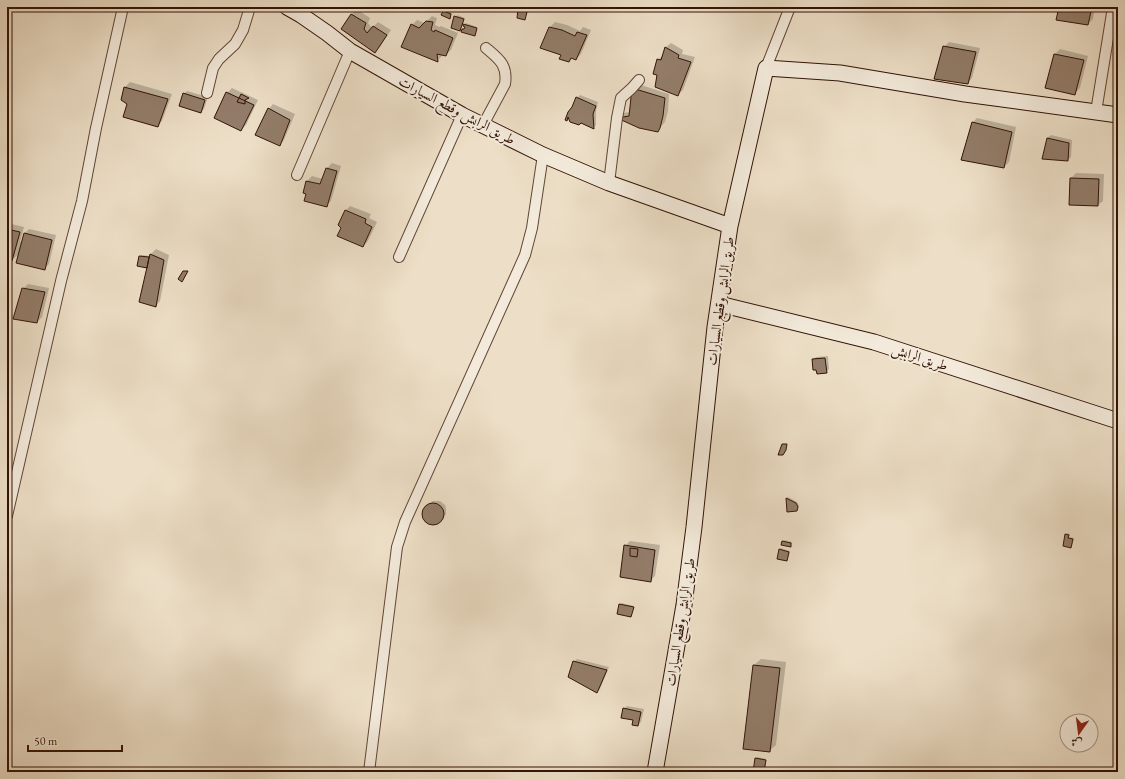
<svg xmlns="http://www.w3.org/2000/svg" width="1125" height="779" viewBox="0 0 1125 779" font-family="'EB Garamond',Amiri,serif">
	<rect width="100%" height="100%" fill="#eddfc7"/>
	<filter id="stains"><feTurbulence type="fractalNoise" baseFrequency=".005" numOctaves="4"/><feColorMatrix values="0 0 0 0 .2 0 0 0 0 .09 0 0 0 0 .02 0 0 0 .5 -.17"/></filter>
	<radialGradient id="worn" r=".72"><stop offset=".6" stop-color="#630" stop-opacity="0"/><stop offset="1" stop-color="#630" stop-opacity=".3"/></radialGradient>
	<path fill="#0003" d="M445,7h8l-2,3 -6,-2z
		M1060,7h35l-2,12 -5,5z
		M521,8l7,3 -3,8 -6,-9z
		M356,9l14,9 -2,5 4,5 6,-6 13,8 -11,17 -5,5 -33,-23 10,-15z
		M445,10l7,3 -2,5 -7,-6z
		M457,15l8,3 -5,12 -8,-2z
		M432,16l5,2 -2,7 4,2 2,-1 17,7 -7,17 -5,5 -4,-1v2l-5,5 -35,-15 10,-21 5,-5 8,3z
		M555,22l12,3 13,6 3,-4 8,3 -10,24 -5,5 -3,-2 -4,4 -7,-7 -12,-27z
		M466,23l11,4 -1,7 -1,1 -12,-6 1,-1h6l-6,-3z
		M949,42l31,6 -8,30 -4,5 -24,-36z
		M671,43l12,7 -1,4 13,3 -12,33 -5,5 -20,-20v-15l5,-5 3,-8z
		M1060,49l28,7 -8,32 -5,5 -28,-6 8,-33z
		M130,82l42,12 -10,27 -4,5 -30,-22 -3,-17z
		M638,84l31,10 -1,17 -3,11 -8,9 -38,-14 4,-4 7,-1z
		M232,88l26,12 -12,25 -5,5 -14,-37z
		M187,91l21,6 -4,12 -3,3 -17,-18z
		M580,95l18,7 -2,9v14l-3,3 -24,-11 -2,3 10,-22z
		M273,104l22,10 -11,26 -4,5 -11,-36z
		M977,118l39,9 -7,35 -5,5 -32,-44z
		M1051,135l21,5 -1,17 -3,3 -21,-22z
		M332,163l9,3 -10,35 -5,5 -19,-13v-12l5,-5 11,3 4,-11z
		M1076,173l28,1 -1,27 -5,4 -28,-1 1,-26z
		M350,206l21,8 -2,4 8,4 -9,19 -5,5 -21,-18 3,-17z
		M7,223l17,4 -4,15h2l2,-8 5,-5 27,6 -7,29 -5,5 -24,-16 -8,7 -5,-1z
		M156,249l13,6 -9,46 -4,5 -8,-41 -8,-8 1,-2 9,1 1,-2z
		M28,284l21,4 -7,29 -5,5 -14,-33z
		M828,356l1,13 -3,3 -9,-3 -4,-9 3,-3z
		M788,497l9,5 2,4 -3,4h-8l-1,-12z
		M433,501h7l5,4 1,3v6l-8,9 -7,1 -3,-1 -4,-5 -1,-7 8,-9z
		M1067,533l3,1 -1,3 5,1 -2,7 -1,2 -5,-12z
		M784,540l8,2v2l-2,1 -7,-4z
		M630,541l30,4 -5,31 -5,5 -25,-35z
		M781,548l9,3 -2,7 -1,2 -9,-2 2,-9z
		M621,603l13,3 -3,10 -11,-11z
		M577,659l32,8 -9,22 -3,3 -23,-30z
		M761,659l25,3 -10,83 -7,6 -15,-86z
		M627,706l17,3 -3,13 -3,3 -14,-16z
		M757,757l9,2 -2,13h-7l-1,-13z"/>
	<path fill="#937d6a" stroke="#321306" d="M1059,7h33l-4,18 -32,-5z
		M518,9l9,3 -2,8 -8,-2z
		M443,11l8,3 -1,5 -9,-4z
		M351,14l15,9 -2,6 3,4 6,-7 14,9 -12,18 -34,-24z
		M454,16l10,3 -4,12 -9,-3z
		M426,21l7,1 -2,8 3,2 1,-2 18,8 -7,18 -9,-2 1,8 -37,-15 10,-23 8,4z
		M463,24l14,4 -2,8 -14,-4 1,-3h2l1,-2 -2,-1z
		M549,27l13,3 13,6 2,-4 10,3 -11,25 -5,-2 -2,4 -10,-3 2,-4 -21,-7z
		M943,46l33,6 -8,32 -34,-5z
		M665,47l14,8 -1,3 13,4 -13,34 -23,-9 2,-12 -4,-1 4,-15 4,1z
		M1054,54l30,6 -9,35 -30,-7z
		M124,87l44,12 -10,28 -35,-10 4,-13 -6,-4z
		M632,88l33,10 -2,18 -3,12 -2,4 -19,-4 -22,-10 12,-2z
		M226,92l28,13 -13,26 -27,-13z
		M183,93l22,7 -4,13 -22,-7z
		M241,94l8,4 -4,2v4l-8,-2z
		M576,97l20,9 -3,8 1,15 -13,-6 -2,2 -9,-3 -2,-5 -1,4 -2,-1 3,-8 4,-5z
		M268,108l22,12 -10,26 -25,-11z
		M972,122l40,10 -8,36 -43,-8z
		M1047,138l22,5 -1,18 -26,-2z
		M326,168l11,3 -10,36 -23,-6 2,-7 -3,-1 3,-12 14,3z
		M1070,178l29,1 -1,27 -29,-1z
		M345,210l21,9 -1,4 7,4 -9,20 -26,-11 4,-8 -3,-3z
		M7,229l13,3 -8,29 -5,-1z
		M24,233l28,7 -7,30 -29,-7z
		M150,254l14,6 -8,47 -17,-5z
		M139,256l10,1 -2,11 -10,-2z
		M183,271h5l-6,11 -4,-3z
		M22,288l23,4 -8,31 -24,-4z
		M825,358l2,15 -10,1 -1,-4h-3l-1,-11z
		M782,444h5l-1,6 -3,5h-5z
		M786,498l10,5 2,4 -1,4 -10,1z
		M422 514a11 11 0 1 1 22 0a11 11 0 1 1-22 0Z
		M1065,534l4,1 -1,3 5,1 -2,9 -8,-2z
		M782,541l9,2v4l-10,-2z
		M624,545l31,5 -4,32 -31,-5z
		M630,548l8,1 -1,8 -7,-1z
		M779,549l10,3 -2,9 -10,-2z
		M619,604l15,3 -3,10 -14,-3z
		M573,661l34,9 -10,23 -29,-16z
		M753,665l27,3 -10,84 -27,-3z
		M623,708l18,4 -3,14 -6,-1 1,-5 -12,-2z
		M755,758l11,2 -2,12h-11z"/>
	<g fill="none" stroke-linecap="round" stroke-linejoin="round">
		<g stroke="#614636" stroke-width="12">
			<path id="street" d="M766,68l24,-61
				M207,93l6,-25 6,-9 16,-15 8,-14 7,-23
				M1096,112l17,-105
				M483,125l22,-41c3,-19 -6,-25 -19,-36
				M297,175l53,-124
				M609,183l8,-65 4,-20 11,-10 7,-8
				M399,257l63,-142
				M7,516l54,-235 21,-80 14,-73 27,-121
				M369,772l28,-225 8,-25 120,-267 7,-27 11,-73"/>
		</g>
		<g stroke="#321306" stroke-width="17">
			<path id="secondary" d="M287,7l14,8 26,18 23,18 112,64 81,40 66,28 121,43 -15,101 -21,200 -10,78 -29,167
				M730,226l36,-158 74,5 125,21 153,21
				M719,304l155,38 244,79"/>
		</g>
		<use href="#street" stroke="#f3eadb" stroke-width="10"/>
		<use href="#secondary" stroke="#f3eadb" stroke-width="15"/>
	</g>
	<g text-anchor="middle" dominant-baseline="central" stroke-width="4" stroke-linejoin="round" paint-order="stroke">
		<g font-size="14" fill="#321306" stroke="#f3eadb">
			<text transform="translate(457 110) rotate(28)">طريق الرابش وقطع السيارات</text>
			<text transform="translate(720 301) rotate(-82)">طريق الرابش وقطع السيارات</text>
			<text transform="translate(920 357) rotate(18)">طريق الرابش</text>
			<text transform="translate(680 622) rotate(-81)">طريق الرابش وقطع السيارات</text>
		</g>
	</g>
	<rect width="1125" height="779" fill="none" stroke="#eddfc7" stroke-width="24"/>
	<rect x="8" y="8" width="1109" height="763" fill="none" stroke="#321306" stroke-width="2"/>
	<rect x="12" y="12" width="1101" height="755" fill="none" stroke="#321306"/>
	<g transform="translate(1079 733) rotate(194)"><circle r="19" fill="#f3eadb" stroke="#a69486"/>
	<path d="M0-3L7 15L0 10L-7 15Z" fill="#8f2418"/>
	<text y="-6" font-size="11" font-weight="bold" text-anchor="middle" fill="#321306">ش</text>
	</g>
	<path d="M28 745v6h94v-6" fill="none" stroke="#321306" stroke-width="2"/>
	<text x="34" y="745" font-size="12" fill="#321306" stroke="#f3eadb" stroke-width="3" paint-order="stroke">50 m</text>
	<rect width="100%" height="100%" filter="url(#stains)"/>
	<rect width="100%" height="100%" fill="url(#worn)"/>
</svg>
